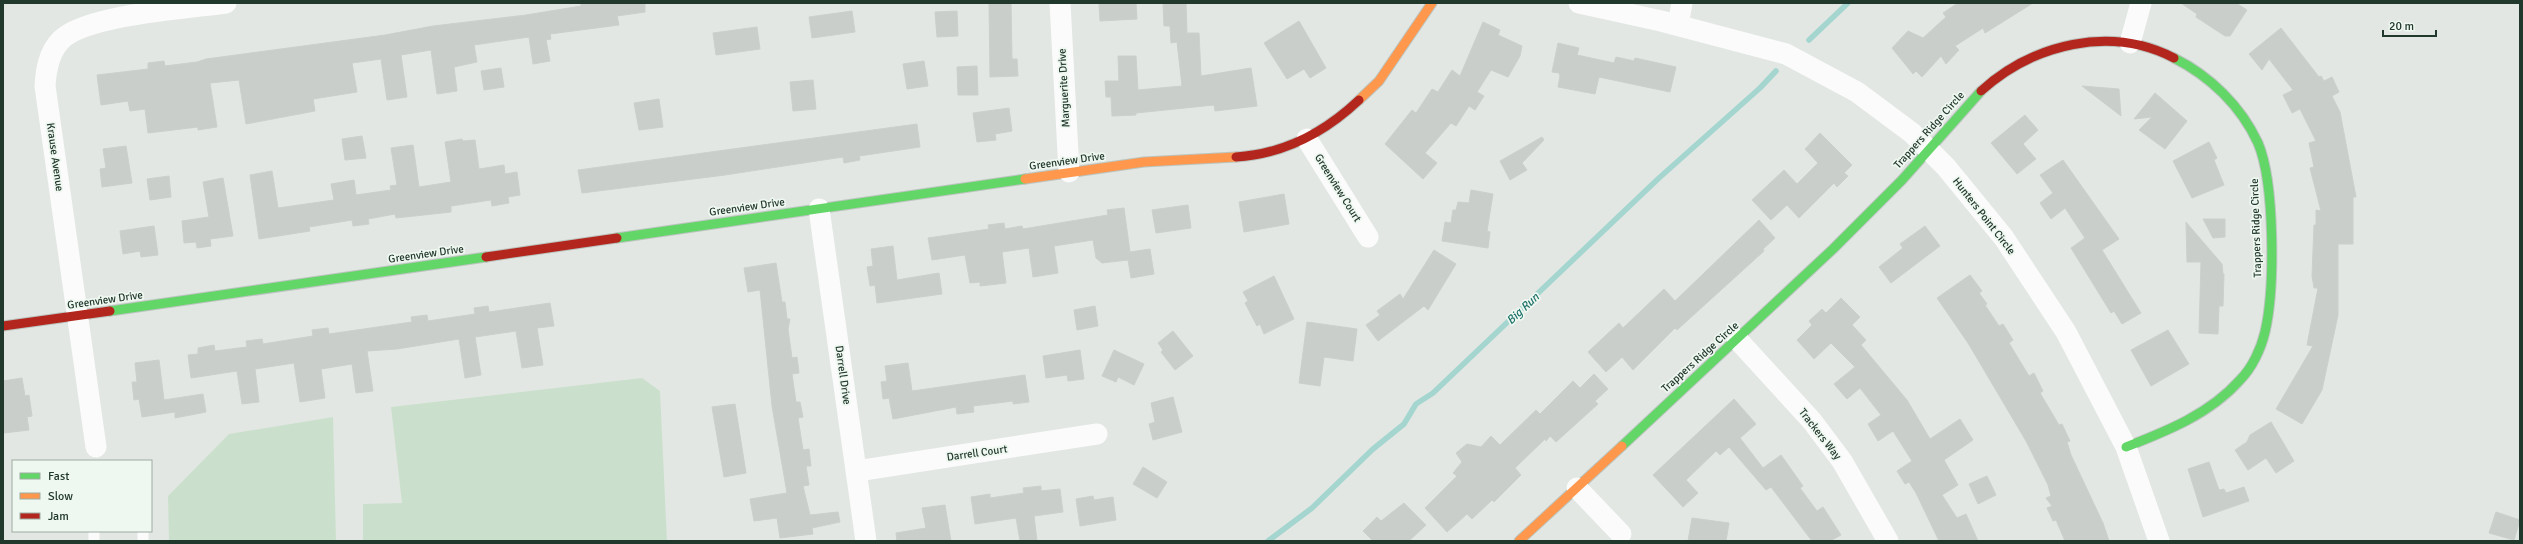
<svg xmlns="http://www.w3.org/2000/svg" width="2523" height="544" viewBox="0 0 2523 544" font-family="Signika,sans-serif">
	<rect width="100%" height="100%" fill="#e2e7e3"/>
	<path fill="#cbe0cc" d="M642,378l18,13 7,150h-304v-37l39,-1 -11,-96z
		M333,417l3,124h-167l-1,-45 61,-62z"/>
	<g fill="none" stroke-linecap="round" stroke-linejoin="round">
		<path stroke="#a4d5cf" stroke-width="5.5" d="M1809,40l39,-37
			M1268,541l44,-33 61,-59 31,-25 12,-20 17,-11 226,-215 101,-90 16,-17"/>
	</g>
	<path fill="#c9cecb" stroke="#cbd0cc" d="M581,3h64v9l-28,4 2,9 -69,9 1,5 -5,1 4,21 -17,3 -4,-27 -55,8 3,17 -23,5 3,24 -20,3 -6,-44 -30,5 6,42 -20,3 -6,-41 -29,4 5,29 -44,7 2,12 -69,13 -7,-44 -29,3 7,44 -19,3v-3l-50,6 -3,-24 -15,2 -2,-10 -27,4 -4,-30 51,-6v-6l16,-2 1,5 32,-4 9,-3 179,-24 48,-9 93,-11 55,-9z
		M989,3h22l1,56h5l1,17 -28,1z
		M1099,3h37l1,16 -37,2z
		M1163,3h23l1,30h12l2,43 50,-8 6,38 -42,5 -1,-6 -78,8v2l-24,1 -1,-19h-5l-1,-16h14l-1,-25h18l2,34 44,-4 -5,-44 -6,1 -1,-17h-6z
		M1958,3h75l-48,30 -2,-5 -28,18 4,4 -13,14 -5,-8 -19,21 -6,-6 -3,3 -21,-26 16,-17 15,7 23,-21 -3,-4z
		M2181,3h55l11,7 -17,26h-5l-29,-19 1,-3z
		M852,11l3,21 -43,6 -3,-21z
		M957,11l1,25 -21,1 -2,-25z
		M1299,21l27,47 -16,10 -6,-9 -17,10 -23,-36z
		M1483,22l17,8 -2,5 24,11 -2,10 -12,21 -17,-7 -14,22 7,4 -9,14 -6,-4 -13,20 -5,-3 -26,30 12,10 -14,16 -38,-35 27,-34 4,3 16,-24 6,3 14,-22 8,6z
		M757,27l3,22 -44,6 -3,-22z
		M2281,28l38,49 2,-1 3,5 8,-4 7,15 -7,4 8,16 16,85h-3v47h-15v71l-16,75 -20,34 -26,-15 37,-63 -6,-1 11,-57h-4l-2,-12 2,-51h2v-15l5,1 -11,-43 4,-1 -5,-24 7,-2 -16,-32 -8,4 -9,-18 10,-5 -24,-31 -7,11 -13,-16z
		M1558,43l21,5 -2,7 37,8 2,-6 18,4 1,-3 41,9 -6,25 -71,-15 -4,17 -37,-7 2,-11 -1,-3 -7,-1z
		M924,61l4,25 -21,3 -4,-25z
		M977,66l1,29h-20l-1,-28z
		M501,68l3,19 -20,3 -3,-19z
		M813,80l3,29 -23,2 -3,-29z
		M2082,86l37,3 2,27z
		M2155,93l32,28 -22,28 -26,-19 13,-13 -18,2z
		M659,99l4,28 -24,3 -5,-27z
		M1009,108l3,23 -17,3 1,6 -19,2 -4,-29z
		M2025,115l13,15 -15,14 13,15 -19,15 -26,-31z
		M917,124l3,23 -61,9 1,4 -16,3 -1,-6 -118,18 -143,18 -4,-23z
		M1820,133l32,32 -8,8 4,3 -11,11 -3,-4 -35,35 -12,-13 -16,15 -19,-20 32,-30 13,14 21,-21 -13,-14z
		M362,136l4,22 -21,2 -3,-21z
		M1542,137l2,3 -22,23 5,7 -17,10 -10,-19z
		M462,139l1,2 12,-1 4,29 25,-4 1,9 12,-2 3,23 -12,2 1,6 -17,3 -1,-6 -40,6v6l-55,6 -1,-4 -27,5 1,5 -16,2 -1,-6 -43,7 1,4 -51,8 -9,-64 22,-4 6,37 56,-8 -3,-16 23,-4 2,15 35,-5 -1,-4 7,-1 -6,-37 22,-3 6,42 32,-5 -6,-40z
		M2209,142l8,16 -3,2 10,25 -32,13 -19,-37z
		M126,146l6,37 -30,4 -2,-18 6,-1 -3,-19z
		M2063,160l56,79 -17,11 39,63 -19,11 -8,-13 -3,2 -40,-65 14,-10 -20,-30 -14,11 -11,-16 13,-10 -13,-18z
		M169,176l2,21 -21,3 -3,-21z
		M223,178l10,58 -23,3 1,7 -14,2 -1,-6 -12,1 -2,-22 27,-4 -6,-35z
		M1471,190l22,4 -6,37 3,1 -2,16 -46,-7 3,-19 6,1 2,-13h3l2,-8 11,1z
		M1284,194l5,30 -45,8 -5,-30z
		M1188,205l3,23 -35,5 -4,-23z
		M1124,208l6,44 20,-3 4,25 -23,4 -3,-18 -26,3 -6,-5 -3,-18 -39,6 4,27 -25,4 -4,-29 -27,4 4,31 -26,3v-4l-10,1 -5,-28 -33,5 -4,-22 61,-9 -1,-4 16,-2 1,6 17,-3 1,3 85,-14 -1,-5z
		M2203,219h22v18l-12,1z
		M1759,220l16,18 -12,11 1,2 -87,79 -2,-2 -42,42 -11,-13 -16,15 -18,-20 31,-29 4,5 41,-39 11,12z
		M2186,222l36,42 1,10h1l-1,32h-4l-1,28 -19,-1 2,-71h-14z
		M154,226l4,29 -17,2 -1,-6 -17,3 -3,-23z
		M1925,226l15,20 -49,37 -12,-16 24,-19 -3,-4z
		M893,246l4,34 42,-7 3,21 -65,9 -2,-18 -5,1 -3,-19 6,-1 -2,-17z
		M1434,250l22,14 -28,46 -4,-4 -46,35 -12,-16 14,-10 -3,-4 23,-17 3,5z
		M776,263l6,39h3l2,17h3l-2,10 4,29 5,-1 2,16 -7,1 4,28h4l3,15 -5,1 5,32 6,-1 2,17h-5l3,19 -6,1 7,29 28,-3 2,10 -28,6 1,6 -33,4 -3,-20 -23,3 -4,-22 37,-6 -15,-87 -12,-116 -12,2 -4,-24z
		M1970,275l12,16 -3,2 8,11 -2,1 14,21 4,-2 10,16 -4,3 20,33 5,-3 9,18 -3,2 19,32 3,-1 8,17 -3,1 4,13 32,68 6,18h-44l-9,-21 -3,1 -6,-13 5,-2 -6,-8 5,-2 -3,-11 -22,-44 -58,-98 -31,-45z
		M1274,276l20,43 -30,15 -4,-10 -3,2 -12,-23 3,-2 -5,-9z
		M1841,298l19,19 -8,8 14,15 -5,5 46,55 23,39 30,-20 13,21 -29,20 14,25 -16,10 15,23 9,-4 12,27h-39l-23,-48 -7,-11 -4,2 -8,-13 15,-10 -19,-30 -15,10 -10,-17 13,-9 -21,-27 -13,11 -13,-15 21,-17 -24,-24 -17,16 -17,-19 15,-15 -3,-4 13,-12 4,4z
		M550,303l4,23 -17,2 6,37 -21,3 -6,-37 -41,6 6,38 -16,3 -6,-39 -62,10 -30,2 6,40 -17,2 -4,-29 -31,5 4,29 -25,4 -6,-39 -39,6 4,33 -17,2 -5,-33 -46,7 -3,-23 10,-1v-6l16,-3 1,6 32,-4 -1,-6 16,-2 1,5 50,-8 -1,-6 16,-2 1,6 83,-12 -1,-5 16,-2 1,6 47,-7 -1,-6 14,-2 1,6z
		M1095,306l3,20 -21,4 -3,-20z
		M1307,322l50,7 -4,32 -29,-4 -4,29 -21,-3z
		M2168,330l21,34 -38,22 -20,-36z
		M1173,331l20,25 -18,14 -14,-18 2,-2 -5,-7z
		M1080,350l4,29 -16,2 -1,-6 -21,3 -3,-22z
		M1114,350l30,14 -10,21 -16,-8 -2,5 -14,-6z
		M159,360l5,40 39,-6 3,18 -31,6v-6l-33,5 -3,-18 -5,1 -2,-18h5l-2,-19z
		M908,363l4,28 113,-16 4,27 -16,2v-3l-40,5 1,6 -17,2 -1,-7 -63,12 -4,-21 -6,1 -2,-17 6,-1 -2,-15z
		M1594,374l14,15 -13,12 3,3 -42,38 -6,-6 -4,5 -1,-2 -30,29 6,7 -27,27 -2,-2 -20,19 -5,-5 -20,18 -22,-24 32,-32 -4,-3 9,-11 -6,-9 11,-9 14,3 10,-11 9,9 36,-35 4,4 33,-33 7,7z
		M22,378l3,18 4,-1 3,21 -5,1 2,13 -25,3 -1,-52z
		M1173,397l9,35 -29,8 -4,-16 6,-2 -4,-19z
		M1734,399l22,25 -16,14 23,30 18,-13 22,31 -3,2 17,23 6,-4 18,28 -11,6h-18l-41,-54 -5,3 -37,-43 -9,8 -4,-4 -30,29 12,13 -15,14 -30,-32z
		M735,404l11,69 -22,4 -12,-70z
		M2271,422l23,39 -18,12 -10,-15 -18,12 -13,-20 12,-8 3,-7z
		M2209,462l10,28 5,-1 2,4 18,-6 5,14 -46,16 -15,-48z
		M1143,467l24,15 -10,16 -24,-14z
		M1987,476l9,19 -18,9 -9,-20z
		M1041,486v5l19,-2 3,23 -29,4 3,25h-17l-4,-23 -41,6 -4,-27 19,-3v4l34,-5 -1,-5z
		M1093,496l1,4 19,-3 3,23 -36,6 -4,-27z
		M1404,503l22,22 -17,16h-36l-10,-10 14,-14 4,4z
		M945,505l6,36h-54l-1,-8 30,-5 -4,-20z
		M2496,512l24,8 -6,20 -25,-7z
		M1692,518l37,5 -3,18h-38z"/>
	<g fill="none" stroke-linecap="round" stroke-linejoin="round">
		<g stroke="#bbc4be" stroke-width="11">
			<path id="fast" d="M617,238l408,-59
				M110,311l376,-54
				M1622,446l211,-197 69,-69 79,-89
				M2126,447c41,-16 84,-33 114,-67 12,-12 21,-31 25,-48 10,-43 10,-149 -7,-189 -17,-37 -48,-67 -84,-85"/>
		</g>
		<g stroke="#bbc4be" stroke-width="11">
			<path id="slow" d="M1359,100l20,-19 53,-78
				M1025,179l119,-17 92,-5
				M1519,541l103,-95"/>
		</g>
		<g stroke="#bbc4be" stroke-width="11">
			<path id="jam" d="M1981,91c52,-47 129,-66 193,-33
				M1236,157c49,-3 88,-24 123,-57
				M486,257l131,-19
				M3,326l107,-15"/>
		</g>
		<path stroke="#fbfbfb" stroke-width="11" d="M143,531v10
			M94,541v-10"/>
		<path stroke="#fbfbfb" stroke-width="21" d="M1060,3l9,169
			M1579,3l82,18 125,33 71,38 55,41 34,34 58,71 62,94 60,115 33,94
			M1678,25l4,-22
			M2130,43l11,-40
			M1307,139l61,98
			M819,209l47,332
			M1737,339l75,82 30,40 46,80
			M96,447l-51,-361c1,-17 4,-34 16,-46 24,-25 128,-32 165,-37
			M857,471l240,-37
			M1577,488l44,46"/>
		<use href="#fast" stroke="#63d668" stroke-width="9"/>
		<use href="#slow" stroke="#ff974d" stroke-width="9"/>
		<use href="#jam" stroke="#b3261e" stroke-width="9"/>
	</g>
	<g text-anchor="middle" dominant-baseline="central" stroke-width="3.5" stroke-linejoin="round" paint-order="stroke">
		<g font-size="11" fill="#21392c" stroke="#eff7f1">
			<text transform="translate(1064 88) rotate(-93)">Marguerite Drive</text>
			<text transform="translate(1929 130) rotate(-48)">Trappers Ridge Circle</text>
			<text transform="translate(55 157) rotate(82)">Krause Avenue</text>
			<text transform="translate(1067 161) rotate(-8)">Greenview Drive</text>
			<text transform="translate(1338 188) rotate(58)">Greenview Court</text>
			<text transform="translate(747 207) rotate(-8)">Greenview Drive</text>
			<text transform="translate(1984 216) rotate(52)">Hunters Point Circle</text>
			<text transform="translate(2256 228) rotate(-92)">Trappers Ridge Circle</text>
			<text transform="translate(426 254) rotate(-8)">Greenview Drive</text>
			<text transform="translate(105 300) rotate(-8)">Greenview Drive</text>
			<text transform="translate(1700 357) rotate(-42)">Trappers Ridge Circle</text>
			<text transform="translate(843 375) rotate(82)">Darrell Drive</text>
			<text transform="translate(1820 434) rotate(52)">Trackers Way</text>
			<text transform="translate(977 453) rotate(-8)">Darrell Court</text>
		</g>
		<g font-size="12" font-style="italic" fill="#1e726a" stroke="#eff7f1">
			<text transform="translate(1523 309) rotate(-43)">Big Run</text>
		</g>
	</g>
	<rect width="2523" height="544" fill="none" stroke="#21392c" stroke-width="8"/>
	<rect x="12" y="460" width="140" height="72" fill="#eff7f1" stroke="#9daba2"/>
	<rect x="20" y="473" width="20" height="6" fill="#63d668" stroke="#9daba2"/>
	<text x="48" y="480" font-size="12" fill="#21392c">Fast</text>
	<rect x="20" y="493" width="20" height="6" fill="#ff974d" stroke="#9daba2"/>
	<text x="48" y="500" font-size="12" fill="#21392c">Slow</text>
	<rect x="20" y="513" width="20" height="6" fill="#b3261e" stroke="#9daba2"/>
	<text x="48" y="520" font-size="12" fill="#21392c">Jam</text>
	<path d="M2383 30v6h53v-6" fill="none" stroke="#21392c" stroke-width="2"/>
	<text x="2389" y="30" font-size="12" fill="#21392c" stroke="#eff7f1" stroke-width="3" paint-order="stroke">20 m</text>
</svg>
